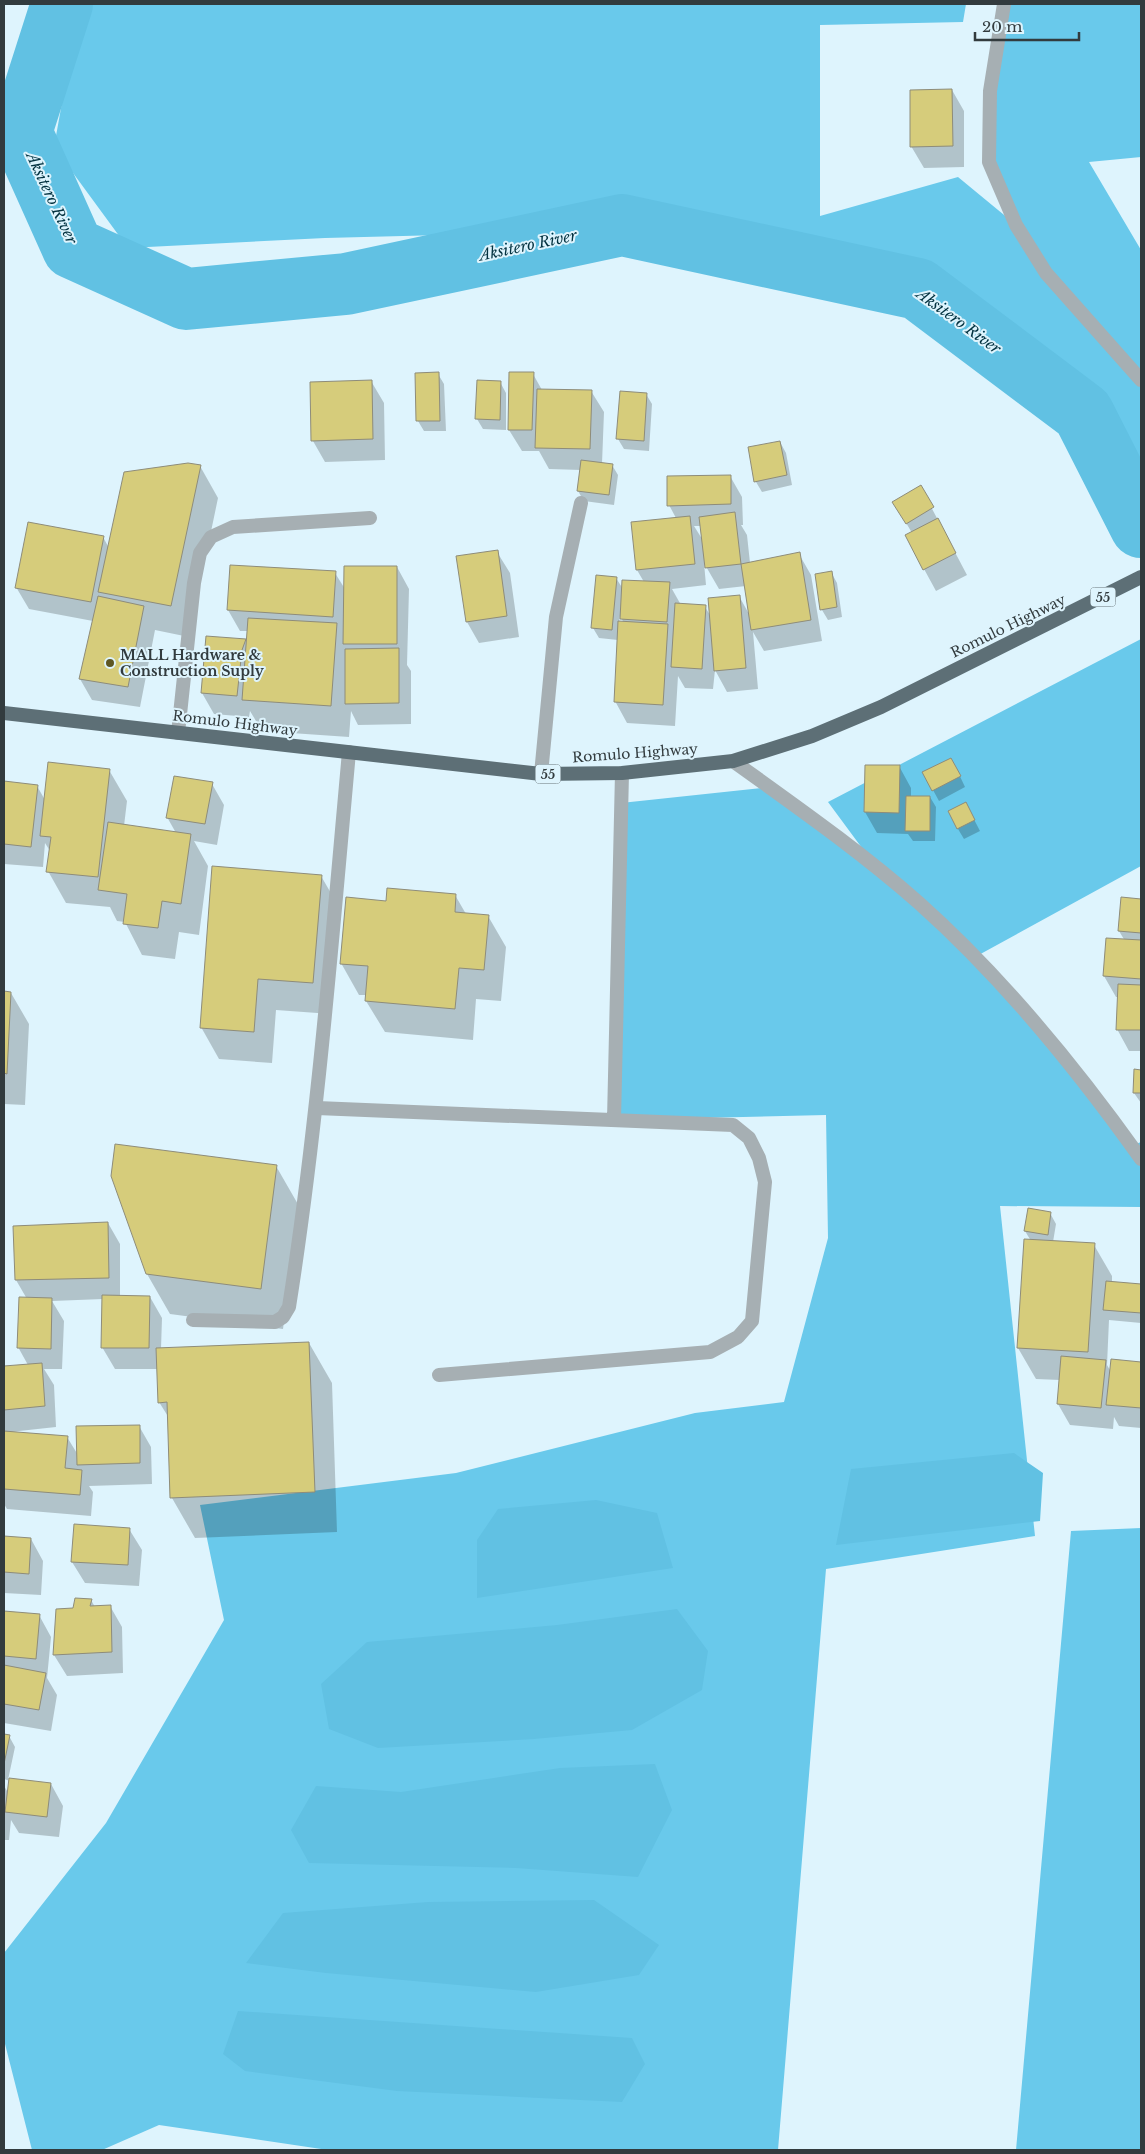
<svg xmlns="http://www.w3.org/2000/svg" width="1145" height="2154" viewBox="0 0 1145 2154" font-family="'Libre Baskerville',serif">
	<rect width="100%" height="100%" fill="#def4fd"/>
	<path fill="#69c9eb" d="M87,4h879l-3,18 -143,3v191l138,-39 57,47 -26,-62 15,-158h137v153l-52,5 52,88v253l-59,-90 -164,-124 -276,-59 -317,8 -197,10 -74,-101 22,-122z
		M1141,639v227l-166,91 114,129 42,60 10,-4v65l-141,-1 35,330 -209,33 -48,581h-450l-169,-25 -57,25h-70l-28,-110v-87l102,-130 118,-203 -24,-115 256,-32 239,-60 89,-11 44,-164 -2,-123 -212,5 7,-317 149,-16 106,80 -48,-65z
		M1141,1528v622h-125l55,-619z"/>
	<path fill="#61c1e3" d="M1014,1453l29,20 -3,48 -204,24 15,-76z
		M596,1500l61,13 16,55 -196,30v-58l21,-31z
		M677,1609l31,42 -6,39 -70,40 -98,9 -156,9 -49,-19 -8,-45 46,-42 190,-17z
		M655,1764l17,46 -34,67 -122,-9 -207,-5 -18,-33 25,-44 85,6 159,-24z
		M594,1900l65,45 -20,30 -103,17 -210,-19 -80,-10 37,-50 145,-11z
		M238,2011l394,27 13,26 -23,38 -225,-11 -152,-20 -22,-17z"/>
	<path fill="#0003" fill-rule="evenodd" d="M952,90l12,21v56l-40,1 -13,-22z
		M438,374l6,10 2,47h-22l-6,-10z
		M533,374l9,16 49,1 13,21 -2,52 10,1 6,10 -4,30 -30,-4 -6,-10 3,-21 -32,-1 -10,-18h-17l-13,-21z
		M371,381l13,22 1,57 -60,2 -12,-21z
		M500,382l6,11v37l-23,-1 -6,-10z
		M646,394l6,10 -3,47 -25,-2 -6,-10z
		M780,442l6,11 6,32 -30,7 -6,-10 -7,-34z
		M200,466l18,32 -29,139 -34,-7 -15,77 -48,-7 -12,-21 13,-58 -64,-12 -13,-22 87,-50 6,11z
		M730,476l12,21 1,28h-2l6,10 3,28 49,-9 12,21 11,66 -58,10 -11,-19 5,57 -31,3 -12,-22 -2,19 -28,-1 -7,-12 -3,50 -48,-3 -12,-22 3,-61 -19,-2 -6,-10 23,-50 7,11 21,-7 -7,-12 39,-52 -7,-13zM694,526h8l2,16zM704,563l15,26 27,-3 3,28 -10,-18 -29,19 -5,-8 -24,-2 -9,-16 34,-4zM620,616l4,7h-5z
		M920,486l47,89 -31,16 -12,-22 -12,-36 -18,-31z
		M497,552l13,21 9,64 -40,6 -12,-21z
		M397,567l12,22 -2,76 4,6v53l-53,1 -7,-14 -2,26 -87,-6 -12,-20 -1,6 -35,-3 -12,-21 5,-55 39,2 1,4 1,-13h-8l-12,-21 107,-37 10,16z
		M831,572l6,11 5,34 -14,3 -6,-10z
		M899,766l12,22v9h19l6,10 -1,34h-22l-5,-7 -31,-1 -12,-21z
		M109,770l18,31 -3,25 52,7 -9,-16 45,-33 12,21 -7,40 -23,-4 14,25 -9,69 -20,-3 -4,27 -33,-4 -17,-33 -8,-1 -7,-14 -44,-4 -18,-32 2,-20 -5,-8 -2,24 -39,-3v-82l33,4 8,14z
		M957,770l8,17 -26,14 -6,-11z
		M966,804l14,27 -16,8 -6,-10z
		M321,876l18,31 -8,107 -55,-4 -4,53 -53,-4 -18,-32z
		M455,895l11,19 22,2 18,31 -5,54 -25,-2 -3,41 -88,-8 -19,-31 1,-6h-8l-18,-32 46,-61z
		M1123,898l18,2v151h-12l-12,-22 2,-32h-3l-12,-21 21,-35 -6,-10z
		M4,992l7,1 18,31 -4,81 -21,-1z
		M1135,1071h6v32l-7,-10z
		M276,1166l23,40 -16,123 -113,-15 -23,-40z
		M1050,1213l6,11 -3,18 41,3 18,31v7l29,3v37l-32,-3 -2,45 4,7 1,-12 29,3v65l-22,-2 -5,-9 -1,12 -43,-4 -12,-21 2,-24 -24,-1 -18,-31 13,-107 -6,-10z
		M108,1223l12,21v53h30l12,21 -1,31 148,-6 23,40 5,149 -142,6 -23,-40 -3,-80 -10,-16 -1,-33h-43l-13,-22 1,-48 -51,2 12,20 -2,48h-18l10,16 2,42 -46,5 57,5 11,18 61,-29 12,21 1,37 -63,2 4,6 -2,24 -84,-7 -3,-5v-137l24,-2 -10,-18 9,-48 -11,-19 -1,-53z
		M129,1529l13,21 -3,36 -54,-3 -13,-21z
		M4,1537l27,2 12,22 -2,34 -37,-2z
		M91,1600l4,7 15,-1 12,21 1,46 -56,3 -13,-21 20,-46z
		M4,1613l35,2 12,22 -4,41 10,17 -6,36 -47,-8z
		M4,1735l5,1 6,11 -7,33 43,4 12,22 -4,31 -40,-4 -8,-13 -2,20h-5v-54l5,8 1,-13 -6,-2z"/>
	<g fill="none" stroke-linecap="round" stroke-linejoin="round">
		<path stroke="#61c1e3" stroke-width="62" d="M62,4l-41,128 52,116 113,51 160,-15 276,-59 296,64 165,124 58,114"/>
	</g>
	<path fill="#d6cc7b" stroke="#8e8c7a" d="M952,89l1,57 -43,1v-57z
		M439,372l1,49h-24l-1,-48z
		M509,372h25l-2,58h-24z
		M372,380l1,59 -62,2 -1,-59z
		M477,380l24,1 -1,39 -25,-1z
		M537,389l55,1 -2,59 -55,-1z
		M620,391l27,2 -3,48 -28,-2z
		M780,441l7,34 -33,7 -6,-35z
		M581,460l32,4 -4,31 -32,-4z
		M188,463l13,2 -30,141 -73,-14 26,-120z
		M731,475v29l-64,2v-30z
		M921,485l13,22 -28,17 -14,-22z
		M735,512l6,52 -36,4 -6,-51z
		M690,516l5,48 -59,6 -5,-48z
		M938,518l18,35 -33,17 -18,-35z
		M28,522l76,14 -13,66 -76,-14z
		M498,550l9,66 -41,6 -10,-66z
		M800,552l11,68 -60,10 -10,-66z
		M230,565l106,6 -3,46 -106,-7z
		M344,566h53v78h-54z
		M832,571l5,36 -17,3 -5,-36z
		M596,575l21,2 -5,53 -21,-2z
		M622,580l48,2 -3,40 -47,-3z
		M740,595l6,73 -32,3 -6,-73z
		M98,596l46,10 -16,81 -49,-8z
		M675,603l31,2 -4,64 -31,-2z
		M248,618l89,5 -6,83 -89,-6z
		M618,621l50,3 -5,81 -49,-3z
		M206,636l40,3 -4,11 -5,46 -36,-3z
		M399,648v55l-54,1v-55z
		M951,758l10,18 -29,15 -10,-19z
		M48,762l62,7 -12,108 -52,-5 5,-35 -11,-1z
		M865,765h35l-1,48 -35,-1z
		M174,776l39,6 -8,42 -39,-6z
		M4,781l34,4 -7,62 -27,-3z
		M906,796h24v35h-25z
		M966,802l9,18 -18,9 -9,-18z
		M108,822l83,12 -10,70 -19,-3 -4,27 -35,-4 4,-30 -29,-4z
		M212,866l110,9 -9,108 -55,-4 -4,53 -54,-4z
		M387,888l69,6 -1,18 34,3 -5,55 -25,-2 -4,41 -90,-8 3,-35 -28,-2 6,-67 40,4z
		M1121,897l20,2v34l-23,-2z
		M1106,938l35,2v39l-38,-3z
		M1118,984l23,1v45h-25z
		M4,991l7,1 -4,82 -3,-1z
		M1134,1069l7,1v23h-8z
		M115,1144l162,21 -16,124 -115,-15 -35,-98z
		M1028,1208l23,4 -3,23 -24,-4z
		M108,1222l1,56 -94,2 -2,-54z
		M1024,1239l71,4 -7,109 -71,-4z
		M1106,1281l35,3v29l-38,-3z
		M102,1295l48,1 -1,52h-48z
		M19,1297l33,1 -1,51 -34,-1z
		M309,1342l6,150 -145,6 -3,-96 -9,1 -2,-55z
		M1061,1356l45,4 -5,48 -44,-4z
		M1111,1359l30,3v46l-35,-3z
		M42,1363l3,43 -41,4v-44z
		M140,1425v38l-63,2 -1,-39z
		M4,1431l64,5 -3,32 17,2 -2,25 -76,-6z
		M74,1524l56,4 -2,37 -57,-3z
		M4,1536l27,2 -2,36 -25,-2z
		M75,1598l17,1 -2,7 21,-1 1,47 -59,3 3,-46 17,-1z
		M4,1611l36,3 -4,45 -32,-3z
		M4,1665l42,8 -7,37 -35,-6z
		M4,1734l6,1 -6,29z
		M9,1778l42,5 -4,34 -42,-5z"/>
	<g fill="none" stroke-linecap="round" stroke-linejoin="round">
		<path stroke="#a6afb3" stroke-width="14" d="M178,733l16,-150 6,-30 11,-16 22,-10 137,-9
			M541,774l15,-157 25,-114
			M317,1108l416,17 16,13 10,20 6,24 -13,139 -14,16 -28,15 -271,23
			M614,1120l8,-347
			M193,1320l82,2 8,-5 6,-10c29,-184 43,-369 60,-555"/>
		<path stroke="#a6afb3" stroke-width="14" d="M1004,4l-14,87 -1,71 27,63 30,48 95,107
			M733,761c64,46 127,90 186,142 83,74 158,166 222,256"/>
		<path stroke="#5d6f76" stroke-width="14" d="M4,713l537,61 81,-1 111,-12 79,-25 69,-29 260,-130"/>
	</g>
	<circle fill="#5e5723" stroke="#def4fd" stroke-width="2" cx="110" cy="663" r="5"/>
	<g text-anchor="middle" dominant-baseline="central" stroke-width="4" stroke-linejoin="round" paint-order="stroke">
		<g fill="#def4fd" stroke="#667277" stroke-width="1">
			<rect x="1090.5" y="587.5" width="25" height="19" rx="4"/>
			<rect x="535.5" y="764.5" width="25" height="19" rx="4"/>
		</g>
		<g font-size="12" font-weight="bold" fill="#323b3e">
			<text x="1103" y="597">55</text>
			<text x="548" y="774">55</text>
		</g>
		<g font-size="14" fill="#323b3e" stroke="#def4fd">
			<text transform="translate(1008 626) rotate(-26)">Romulo Highway</text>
			<text transform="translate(235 723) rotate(7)">Romulo Highway</text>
			<text transform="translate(635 753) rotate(-4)">Romulo Highway</text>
		</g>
		<g font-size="14" font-weight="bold" fill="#323b3e" stroke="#def4fd" text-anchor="start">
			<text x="120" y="655">MALL Hardware &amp;<tspan x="120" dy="16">Construction Suply</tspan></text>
		</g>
		<g font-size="15" font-style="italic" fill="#033240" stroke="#def4fd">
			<text transform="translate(52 198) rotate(65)">Aksitero River</text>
			<text transform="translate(528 245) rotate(-12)">Aksitero River</text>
			<text transform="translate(959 321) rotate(36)">Aksitero River</text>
		</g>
	</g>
	<rect width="1145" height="2154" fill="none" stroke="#323b3e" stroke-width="10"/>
	<path d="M975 32v8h104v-8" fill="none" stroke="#323b3e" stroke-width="2.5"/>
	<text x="982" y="32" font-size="15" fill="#323b3e" stroke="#def4fd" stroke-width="4" paint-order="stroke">20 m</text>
</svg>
